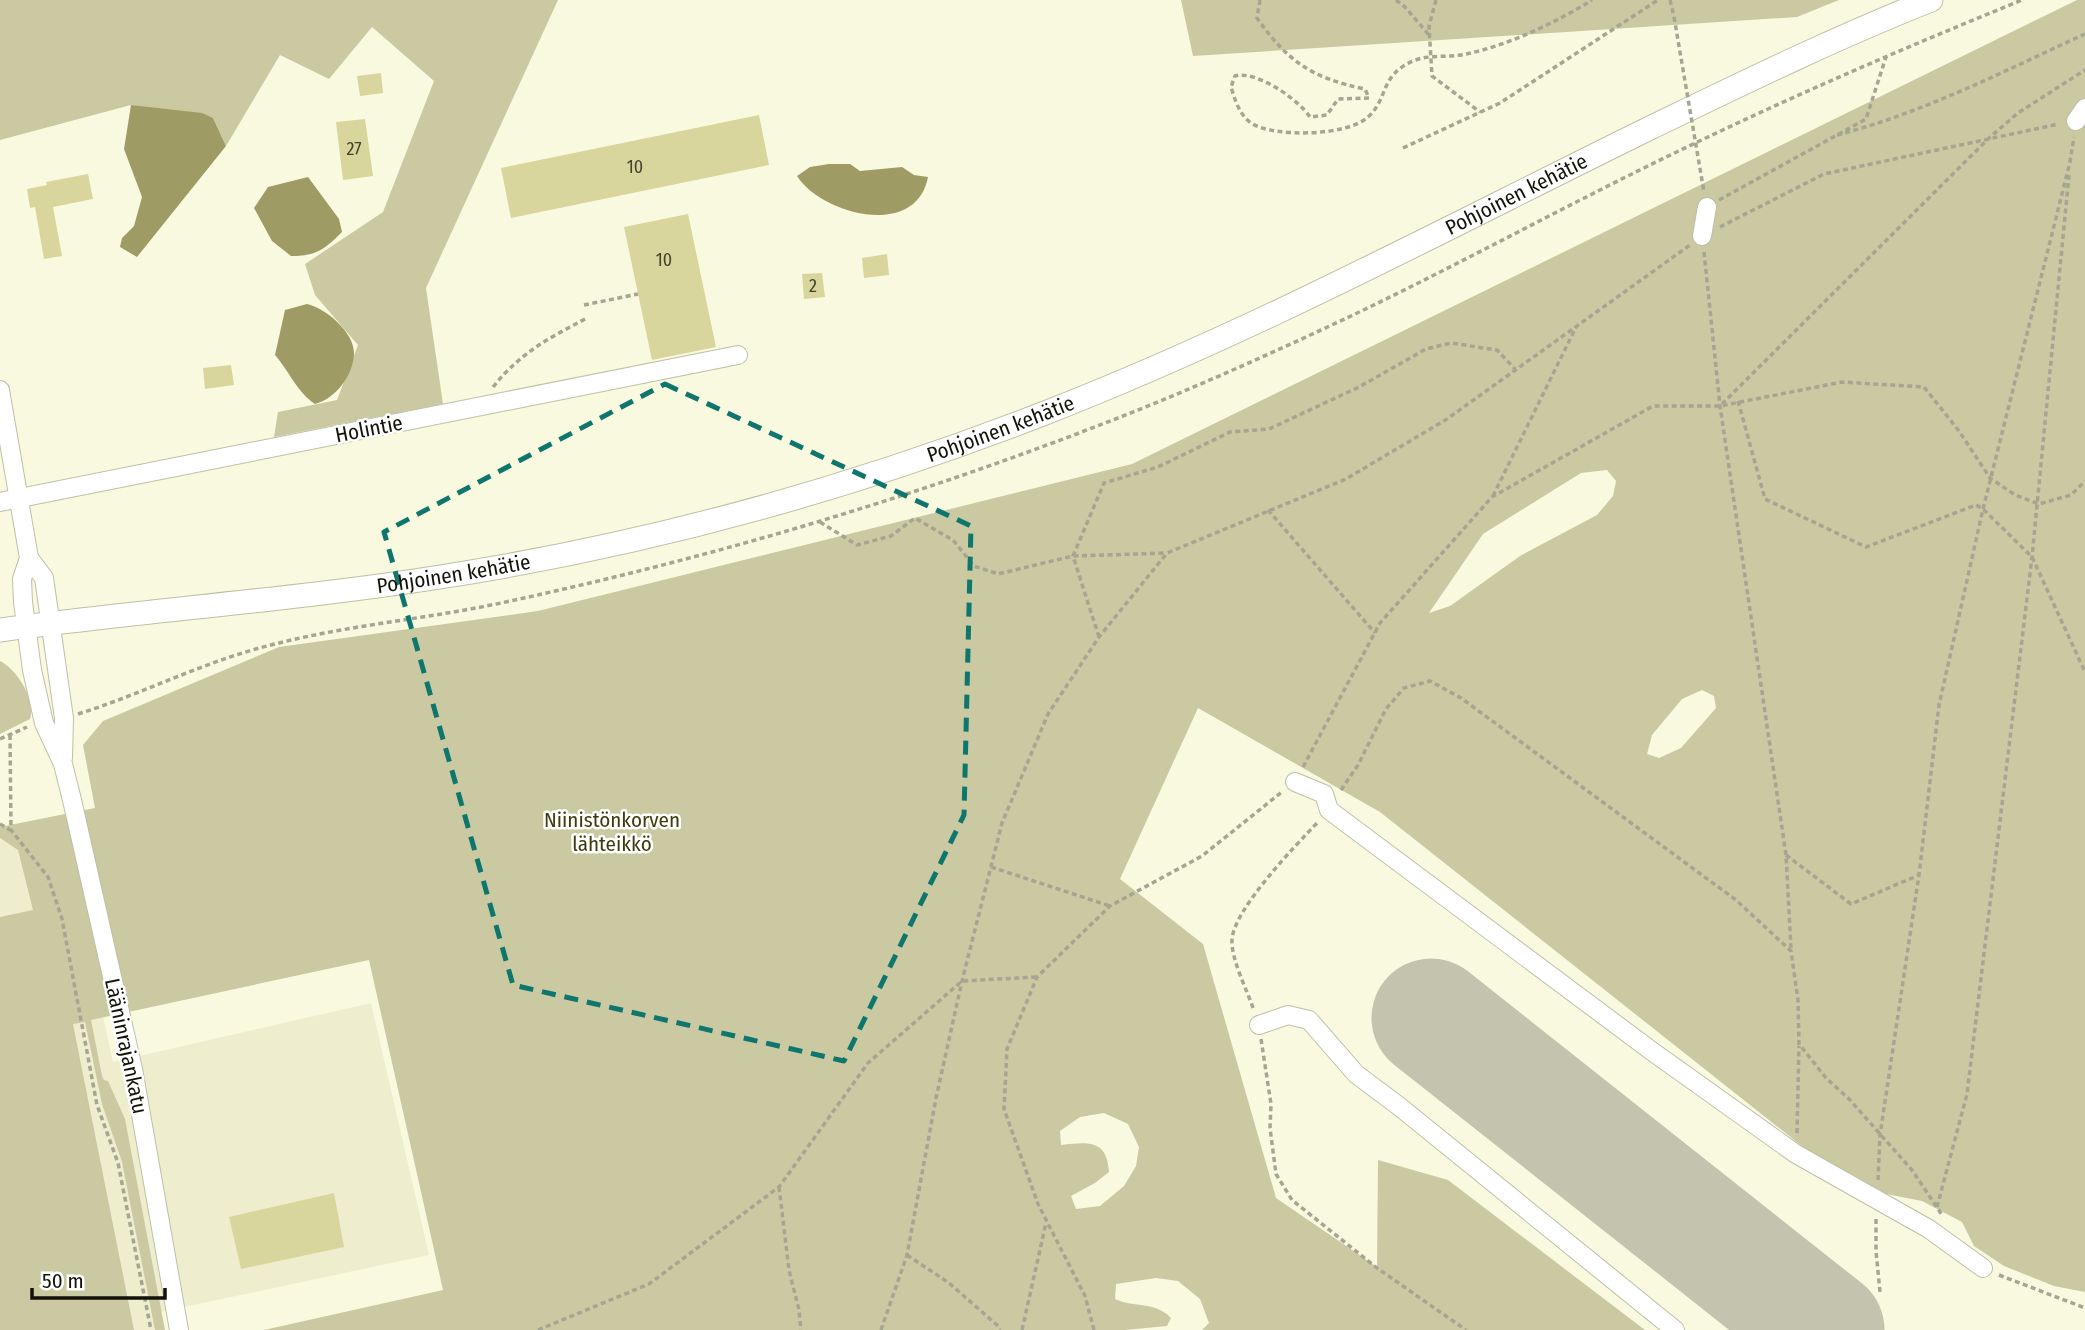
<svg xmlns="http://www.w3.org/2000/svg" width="2085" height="1330" viewBox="0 0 2085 1330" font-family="'Fira Sans Condensed',sans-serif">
	<rect width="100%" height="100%" fill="#f9f9e0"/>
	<path fill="#eeeece" d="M60,819l53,243 258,-59 58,252 -268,57 3,18h-164v-498z"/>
	<path fill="#cac9a1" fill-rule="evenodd" d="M0,0h558l-132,288 17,116 -169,33 4,-25 59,-12 21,-55 -43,-50 -10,-31 78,-52 51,-131 -62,-54 -43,52 -49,-24 -54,91 -13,-28 -82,-13 -131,35z
		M1181,0h658l-42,17 -604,39z
		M2077,0h8v1292l-31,-6 -50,-20 -30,-20 -12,-24 -40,-21 -51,-10 -59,-37 -432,-342 -182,-104 -78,171 83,65 73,254 101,69 1,-107 70,20 197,150h-443l7,-7 -9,-24 -22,-18 -22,-3 -40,6 -1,15c20,9 40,2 56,19l-4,8 -42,4h-861l179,-40 -74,-330 -278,60 11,56 2,4 4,1 17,38 40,211h-10l-33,-168 -20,-58 -17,-82 -12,2 61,306h-134v-413l33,-7 -15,-60 -18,-12v-11l95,-19 -12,-63 20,-24 176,-74 259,-36 594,-147zM1607,470l9,11 -3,15 -16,19 -77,41 -70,50 -21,7 54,-79 98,-61zM1702,690l12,6 2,12 -35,40 -22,10 -12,-4 5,-19 30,-36zM1104,1113l24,11 11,23 -3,19 -12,20 -24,20 -24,3 -5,-13 24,-13 14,-11c-2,-33 -21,-30 -48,-27l-1,-14 20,-14z
		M0,661c17,8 36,39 30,58l-30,15z"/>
	<path fill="#9e9c64" d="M131,105l71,8 11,5 13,28 -89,111 -17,-10 2,-9 12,-12 8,-29 -18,-48z
		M829,164h21l10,7 42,-4 12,8 14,2c-12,63 -107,37 -131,-1l13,-9z
		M308,177l31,42 3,13c-18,18 -26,24 -51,24l-19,-15 -18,-33 14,-21z
		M307,304c19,4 48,29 47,50 -1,22 -19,45 -39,50 -18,-12 -26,-33 -40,-49l10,-45z"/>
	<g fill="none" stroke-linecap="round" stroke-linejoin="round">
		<path stroke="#c3c3ae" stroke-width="119" d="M1431,1018l394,312"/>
	</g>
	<path fill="#d8d69c" d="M381,73l2,20 -23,3 -3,-20z
		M759,115l10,50 -258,53 -10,-50z
		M365,119l8,57 -30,4 -7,-58z
		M88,174l5,25 -40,8 9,49 -18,3 -9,-52 -5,1 -3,-19 20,-4 -1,-3z
		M688,214l28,133 -64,13 -28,-133z
		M887,254l2,21 -25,3 -2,-20z
		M822,273l3,24 -21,2 -2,-25z
		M231,365l3,20 -29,4 -2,-21z
		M334,1193l10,54 -103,22 -12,-52z"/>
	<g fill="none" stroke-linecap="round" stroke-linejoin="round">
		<g stroke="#bfbfa7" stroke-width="20">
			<path id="minor" d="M2076,121l9,-13
				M1702,236l5,-29
				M0,390l29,168 -7,21 1,23 9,68 12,53 19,41 9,36 61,269 46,261
				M0,502l738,-147
				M29,558l15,20 20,140 -1,40
				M1295,782l29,12 5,16 324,242 143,102 133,75 54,39
				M1259,1025l29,-10 21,5 47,54 44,33 275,223"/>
		</g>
		<g stroke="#bfbfa7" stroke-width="25">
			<g id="major">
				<path id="s1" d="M0,630c146,-20 294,-30 440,-53 206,-32 410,-88 605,-164 208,-81 405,-187 605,-285 93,-45 185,-90 281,-128"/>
			</g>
		</g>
		<path stroke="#a5a592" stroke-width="3.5" stroke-dasharray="5 3.5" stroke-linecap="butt" d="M1260,0l-3,18c31,44 55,60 108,71l4,9 -31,1 -11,16 -17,2c-12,-18 -54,-47 -75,-41l-4,11c4,13 8,27 20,36 23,15 97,13 117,-6 21,-19 11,-41 45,-56 16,-7 36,-3 53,-7 43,-9 89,-31 126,-54
			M1396,0l9,7 24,28
			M1436,0l-7,26 3,50 48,36
			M1670,0l4,17
			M1837,135c86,-22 167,-64 248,-101
			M1403,148l97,-45 158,-103
			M1719,200l147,-81 20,-62
			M1720,227l104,-53 235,-50
			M1704,252l16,154 66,449 5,94
			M584,305l54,-11
			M493,387c27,-34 56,-49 94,-69
			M1738,401l27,98 101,48 110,-42 7,4 49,48 53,115
			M1722,404l267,-266 29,-25 67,-43
			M1493,496l83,-169
			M1268,510l107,123
			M820,522l37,23 34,-9 24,-18 38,22 21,26 24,8 75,-18 94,-3
			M1099,637l-26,-81 31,-73 54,-16 72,-35 39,-3 90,-42 67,-38 25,-6 46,7 18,19
			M78,714c67,-21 129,-54 197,-70 74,-19 151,-25 226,-41 201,-43 399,-101 591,-175 87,-33 174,-72 259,-112 113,-54 223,-115 336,-169 110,-53 222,-101 335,-147
			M10,735l1,95 37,47 14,42 35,186 21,58 33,167
			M0,739l27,-12
			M1303,767l77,-144 112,-126 161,-91h67l122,-24 82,5 35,44 31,47 25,17 24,9 32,-9 14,-14
			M1341,790l17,-25 28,-56 18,-21 26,-7 31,17 275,202 55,51 7,49 1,44 27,34 23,21 63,71 30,45
			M0,824l10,6
			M1786,855l65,49 68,-29
			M991,867l119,39
			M1253,1008c-6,-18 -22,-49 -21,-68 1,-30 64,-95 86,-118
			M1261,1039l10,65 -1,24 6,46 16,26 85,68 89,62
			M1797,1133l2,-87
			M1878,1180l2,-45 39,-260 20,-170 44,-196 87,-347 4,-25
			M779,1187l10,83 10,40 2,20
			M1937,1207l30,-113 65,-537 37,-382
			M1876,1219v32l4,41
			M907,1255l42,28 48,42 3,5
			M1999,1275l86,33
			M538,1330l111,-46 130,-97 89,-124 94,-82 75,-4
			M881,1330l26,-75 29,-157 26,-117 40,-158 46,-109 51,-77 68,-84 179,-74 101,-60 243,-174
			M1022,1330l24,-107
			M1094,1330l-9,-34 -47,-92 -34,-95 3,-60 30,-72 73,-71 92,-50 81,-65"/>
		<use href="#minor" stroke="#fff" stroke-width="18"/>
		<use href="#major" stroke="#fff" stroke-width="23"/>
		<path stroke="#a5a592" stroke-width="3.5" stroke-dasharray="5 3.5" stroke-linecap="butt" d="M1674,17l30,175"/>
	</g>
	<path fill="none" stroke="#0f766e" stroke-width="5" stroke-dasharray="14 9" stroke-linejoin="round" d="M665,384l306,142 -7,289 -120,246 -331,-76 -129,-453z"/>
	<g text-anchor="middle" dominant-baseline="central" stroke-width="5" stroke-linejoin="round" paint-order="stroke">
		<g font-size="18" fill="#44432e">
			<text x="354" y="149">27</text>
			<text x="635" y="167">10</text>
			<text x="664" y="260">10</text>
			<text x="813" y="286">2</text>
		</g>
		<g font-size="21" fill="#121209" stroke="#fff">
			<text stroke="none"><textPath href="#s1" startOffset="1591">Pohjoinen kehätie</textPath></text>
			<text stroke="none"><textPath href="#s1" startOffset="1024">Pohjoinen kehätie</textPath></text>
			<text transform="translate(369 429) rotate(-11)">Holintie</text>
			<text stroke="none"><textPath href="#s1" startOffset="457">Pohjoinen kehätie</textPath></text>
			<text transform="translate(126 1046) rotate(78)">Lääninrajankatu</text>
		</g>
		<g font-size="21" fill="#3e3c0e" stroke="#fff">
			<text x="612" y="820">Niinistönkorven<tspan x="612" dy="24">lähteikkö</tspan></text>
		</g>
	</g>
	<path d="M32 1288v10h133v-10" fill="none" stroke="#121209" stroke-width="3.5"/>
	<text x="42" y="1288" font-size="21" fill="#121209" stroke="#ffffff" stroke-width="5" paint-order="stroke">50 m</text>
</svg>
